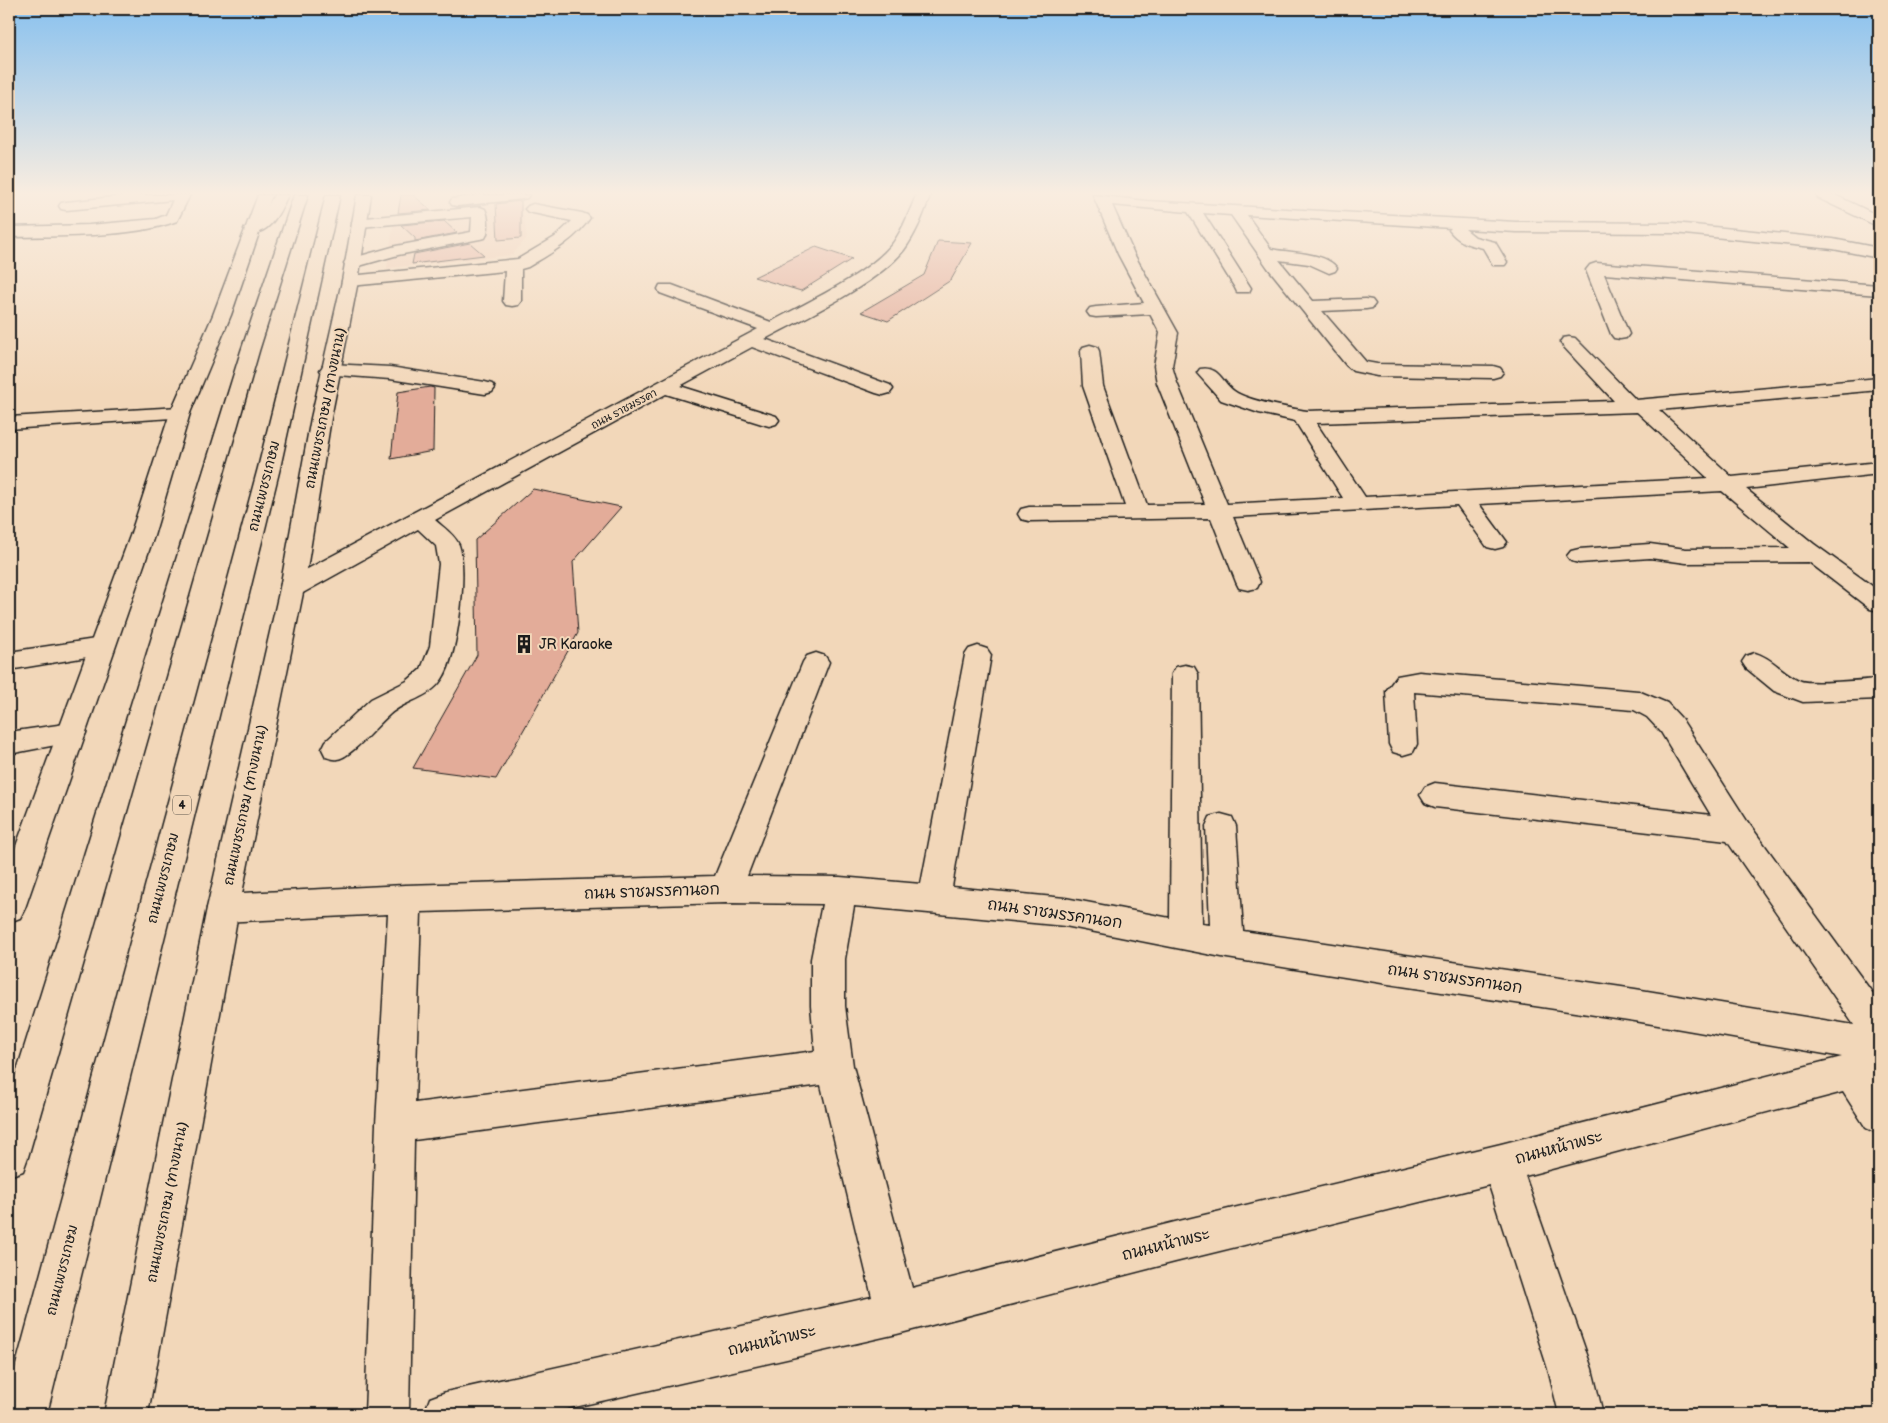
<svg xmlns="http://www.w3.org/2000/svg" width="1888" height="1423" viewBox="0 0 1888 1423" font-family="'Balsamiq Sans','Playpen Sans Thai',sans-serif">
	<rect width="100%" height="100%" fill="#f2d7b9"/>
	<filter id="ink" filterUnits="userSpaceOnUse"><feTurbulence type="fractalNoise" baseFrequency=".02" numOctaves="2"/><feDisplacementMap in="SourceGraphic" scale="10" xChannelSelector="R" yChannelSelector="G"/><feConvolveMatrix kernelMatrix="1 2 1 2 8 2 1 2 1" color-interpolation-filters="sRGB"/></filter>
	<g filter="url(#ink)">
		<path fill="#eecaaf" d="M521,200l6,38 -15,17 -125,13 8,-54z"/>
		<path fill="#e3ac99" stroke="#1c1c1c" d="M401,195h12l18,15 -33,3z
			M521,201v37l-23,2 -2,-36z
			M444,221l13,12 -42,8v-3l-14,-13z
			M938,241l34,2 -21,37 -63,41 -27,-9 63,-37z
			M470,243l14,12 -72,9 2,-10z
			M816,247l36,12 -51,32 -47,-14z
			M430,387l4,1 -1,63 -42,8 7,-67z
			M533,489l88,18 -48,55 5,71 -82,146 -83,-11 64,-113 -2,-115z"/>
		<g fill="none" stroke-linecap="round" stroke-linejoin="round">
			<g stroke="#1c1c1c" stroke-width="3">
				<path id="minor" d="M9,195h8l-3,5 -5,1z
					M132,195h58l-13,26c-45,17 -119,15 -168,16v-10l80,-2 67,-6 10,-4 7,-15 -107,10 -5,-1 -2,-3 2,-3 5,-1z
					M481,195h48l-2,3 -5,1 -65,7 -5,-1 -2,-3 2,-3z
					M916,195h14c-6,19 -14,39 -26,55 -27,34 -100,68 -139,89l125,46 3,4 -3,4 -7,2 -7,-2 -124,-46 -72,39 96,30 3,4 -3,4 -7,2 -7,-2 -96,-30 -231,126c8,7 20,15 24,25 9,25 -1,112 -17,134 -13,20 -37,21 -53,36 -12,10 -38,43 -52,44 -3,1 -8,-1 -11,-2l-4,-8 4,-8 45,-42 36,-18 14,-12 9,-23 9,-82 -3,-18 -18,-17 -117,65 -9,2 -9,-2 -3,-6 3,-6 475,-253 -98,-36 -2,-4 2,-4h12l99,37c36,-20 97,-47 122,-79 10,-14 17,-32 23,-48z
					M1093,195l54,6 369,21 158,1 159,16 46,9v10l-46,-9 -159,-16 -158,-1 -51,-3 10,8 20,5 12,20 -2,3h-12l-10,-17c-14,-3 -25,-6 -34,-18l2,-2 -204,-13 24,34c18,4 55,3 66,19l-2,3 -6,2 -20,-9 -30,-4 34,41 53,-2 6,1 3,4 -3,4 -6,1 -44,2 44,51 11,2 116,2 7,2 3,4 -3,4 -7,2 -116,-2 -24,-5 -7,-6 -78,-97 -37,-53 -28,-2 48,75 -2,4h-12l-2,-4 -47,-76 -76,-7 22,49 44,79 -6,33 5,17 50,121 116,-6 -48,-77 -36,-8 -38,-13 -24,-27 3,-4c18,-4 22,13 34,22 13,10 56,17 73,20l307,-10 -51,-55 -3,-4 3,-4 6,-1 6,1 61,62 243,-22v12l-220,20 73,67 147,-15v12l-133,15 68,55 65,47v20l-9,-2 -61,-47 -123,1 -36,-5 -71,5 -8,-2 -4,-5 4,-5 8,-2 71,-5 36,5 104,-1 -68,-57 -243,13 28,38 -4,5 -8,2 -8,-2 -30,-42 -224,12 27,65 -3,6 -9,2 -9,-2 -3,-6 -25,-64 -182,3 -8,-2 -3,-5 3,-5 8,-2 96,-1 -42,-120 -2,-35 2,-4 7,-2 7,2 2,4 4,35 44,119 58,-1 -48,-121 -3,-17 6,-33 -10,-19 -54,3 -6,-1 -3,-4 3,-4 6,-1 48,-4 -26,-49zM1637,412l71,66 -343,19 -49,-74z
					M1816,195h19l44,21v11l-61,-29z
					M533,204l49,9 5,2 3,3c-16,23 -39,35 -62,49l-7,2v32l-3,4 -6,1 -6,-1 -3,-4 2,-30 -155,15 -6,-1 -2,-4 2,-4 6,-1 168,-17 37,-22 17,-16 -44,-9 -3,-3 3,-3z
					M480,207l5,2c4,7 4,23 0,29l-87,17 -46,13 -6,-2 -2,-3 2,-3 50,-14 75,-14 1,-15 -112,10 -5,-2 -3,-3 3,-3z
					M1596,263l283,22v10l-275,-21 25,60 -3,4 -6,1 -6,-1 -3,-4 -25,-64 4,-5z
					M330,364l60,3 95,15 7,2 3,4 -3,4 -7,2 -95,-15 -67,-5 -3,-4 3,-4z
					M180,407l7,2 3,4 -3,4 -178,12v-12z
					M102,638l9,3 4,6 -4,6 -102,17v-18z
					M978,646l9,3 4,6 -39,232 113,11 105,20 2,-244 4,-7 9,-2 9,2 4,7 4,250 8,1 -4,-99 4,-9 11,-3 11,3 4,9 7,105 392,58 219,36 -127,-184 -292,-34 -10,-4 -5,-8 5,-8 10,-4 276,32 -50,-83 -14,-15 -13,-7 -220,-18 3,52 -4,8 -10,3 -10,-3 -4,-8 -3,-53 11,-15 22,-4 219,19 29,12 14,15 66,103 132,181v73l-3,2 3,5v52l-13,-6 -23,-36 -318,84 67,193 11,45h-44l-11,-45 -59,-184 -314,77 -278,72 -353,80h-120l6,-16 16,-6 426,-95 -51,-212 -407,55 -5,274h-44l11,-290 12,-210 -165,8 -11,-4 -5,-10 5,-10 11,-4 182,-9 310,-9 88,-214 4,-6 9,-3 9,3 4,6 -82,214 93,1 81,7 44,-229 4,-6zM726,903l96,1 -11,55v47l4,45 -400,52 6,-191zM854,906l211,20 162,32 161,26 247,37 207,36 -341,87 -326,78 -263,66 -59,-222 -8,-60v-47z
					M1755,653c18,5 29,22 46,28 12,4 62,-1 78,-2v20l-76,3 -29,-11 -28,-23 -4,-6 4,-6z
					M72,723l10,3 4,7 -4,7 -73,14v-22z"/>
			</g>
			<g stroke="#1c1c1c" stroke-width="3">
				<path id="major" d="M258,195h14l-41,120 -41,98 -36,123 -129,372 -5,10 -11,4v-57l121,-329 40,-123 43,-98z
					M357,195h14l-13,86 -27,137 -27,170 -65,320 -91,506h-44l103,-506 73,-320 31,-170 31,-137z"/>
			</g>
			<g stroke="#1c1c1c" stroke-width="3">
				<path id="highway" d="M274,195h14c-8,16 -19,43 -41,37l-3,-3 18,-13z
					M294,195h14l-49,156 -231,806 -5,14 -14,5v-80l232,-745z
					M326,195h14l-60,273 -233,946h-38v-23l249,-923z"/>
			</g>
			<use href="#minor" fill="#f2d7b9" fill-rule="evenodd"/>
			<use href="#major" fill="#f2d7b9" fill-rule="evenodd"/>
			<use href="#highway" fill="#f2d7b9" fill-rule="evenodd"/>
		</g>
	</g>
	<linearGradient id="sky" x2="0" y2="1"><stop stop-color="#88c1ef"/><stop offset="0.49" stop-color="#f9ede0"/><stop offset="1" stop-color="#f9ede0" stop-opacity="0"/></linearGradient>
	<rect width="1888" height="394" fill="url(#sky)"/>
	<defs>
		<g id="building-bare" transform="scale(1.5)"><path d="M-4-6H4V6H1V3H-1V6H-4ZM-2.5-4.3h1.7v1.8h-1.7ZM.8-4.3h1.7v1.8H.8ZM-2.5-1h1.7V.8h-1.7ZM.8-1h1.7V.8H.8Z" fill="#1c1c1c" stroke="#f2d7b9" stroke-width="2.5" paint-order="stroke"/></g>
	</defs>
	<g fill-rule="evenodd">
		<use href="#building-bare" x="524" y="644"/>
	</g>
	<g text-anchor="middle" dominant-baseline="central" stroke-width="4" stroke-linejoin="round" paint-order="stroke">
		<g font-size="11" fill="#1c1c1c" stroke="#f2d7b9">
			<text transform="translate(624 409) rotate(-28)">ถนน ราชมรรคา</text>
		</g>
		<rect fill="#f2d7b9" stroke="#5c544b" stroke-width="1" x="173" y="795.5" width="18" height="19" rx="4"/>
		<g font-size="12" font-weight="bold" fill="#1c1c1c">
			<text x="182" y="805">4</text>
		</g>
		<g font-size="14" fill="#1c1c1c" stroke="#f2d7b9">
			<text transform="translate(325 408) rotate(-79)">ถนนเพชรเกษม (ทางขนาน)</text>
			<text transform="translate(264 486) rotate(-76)">ถนนเพชรเกษม</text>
			<text transform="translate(245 805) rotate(-78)">ถนนเพชรเกษม (ทางขนาน)</text>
			<text transform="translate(163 878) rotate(-76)">ถนนเพชรเกษม</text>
			<text transform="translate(167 1202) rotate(-79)">ถนนเพชรเกษม (ทางขนาน)</text>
			<text transform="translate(62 1270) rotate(-76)">ถนนเพชรเกษม</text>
		</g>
		<g font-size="14" fill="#1c1c1c" stroke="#f2d7b9" text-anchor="start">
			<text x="539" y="644">JR Karaoke</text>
		</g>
		<g font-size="16" fill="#1c1c1c" stroke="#f2d7b9">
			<text transform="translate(652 892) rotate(-2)">ถนน ราชมรรคานอก</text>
			<text transform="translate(1055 914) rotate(8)">ถนน ราชมรรคานอก</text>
			<text transform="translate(1455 979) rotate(8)">ถนน ราชมรรคานอก</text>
			<text transform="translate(1559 1148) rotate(-15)">ถนนหน้าพระ</text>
			<text transform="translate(1166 1245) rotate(-14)">ถนนหน้าพระ</text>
			<text transform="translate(772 1341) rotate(-13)">ถนนหน้าพระ</text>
		</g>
	</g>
	<rect width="1888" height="1423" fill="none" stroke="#f2d7b9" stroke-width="30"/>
	<rect x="15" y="15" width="1858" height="1393" fill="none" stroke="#1c1c1c" stroke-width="2" filter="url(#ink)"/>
</svg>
